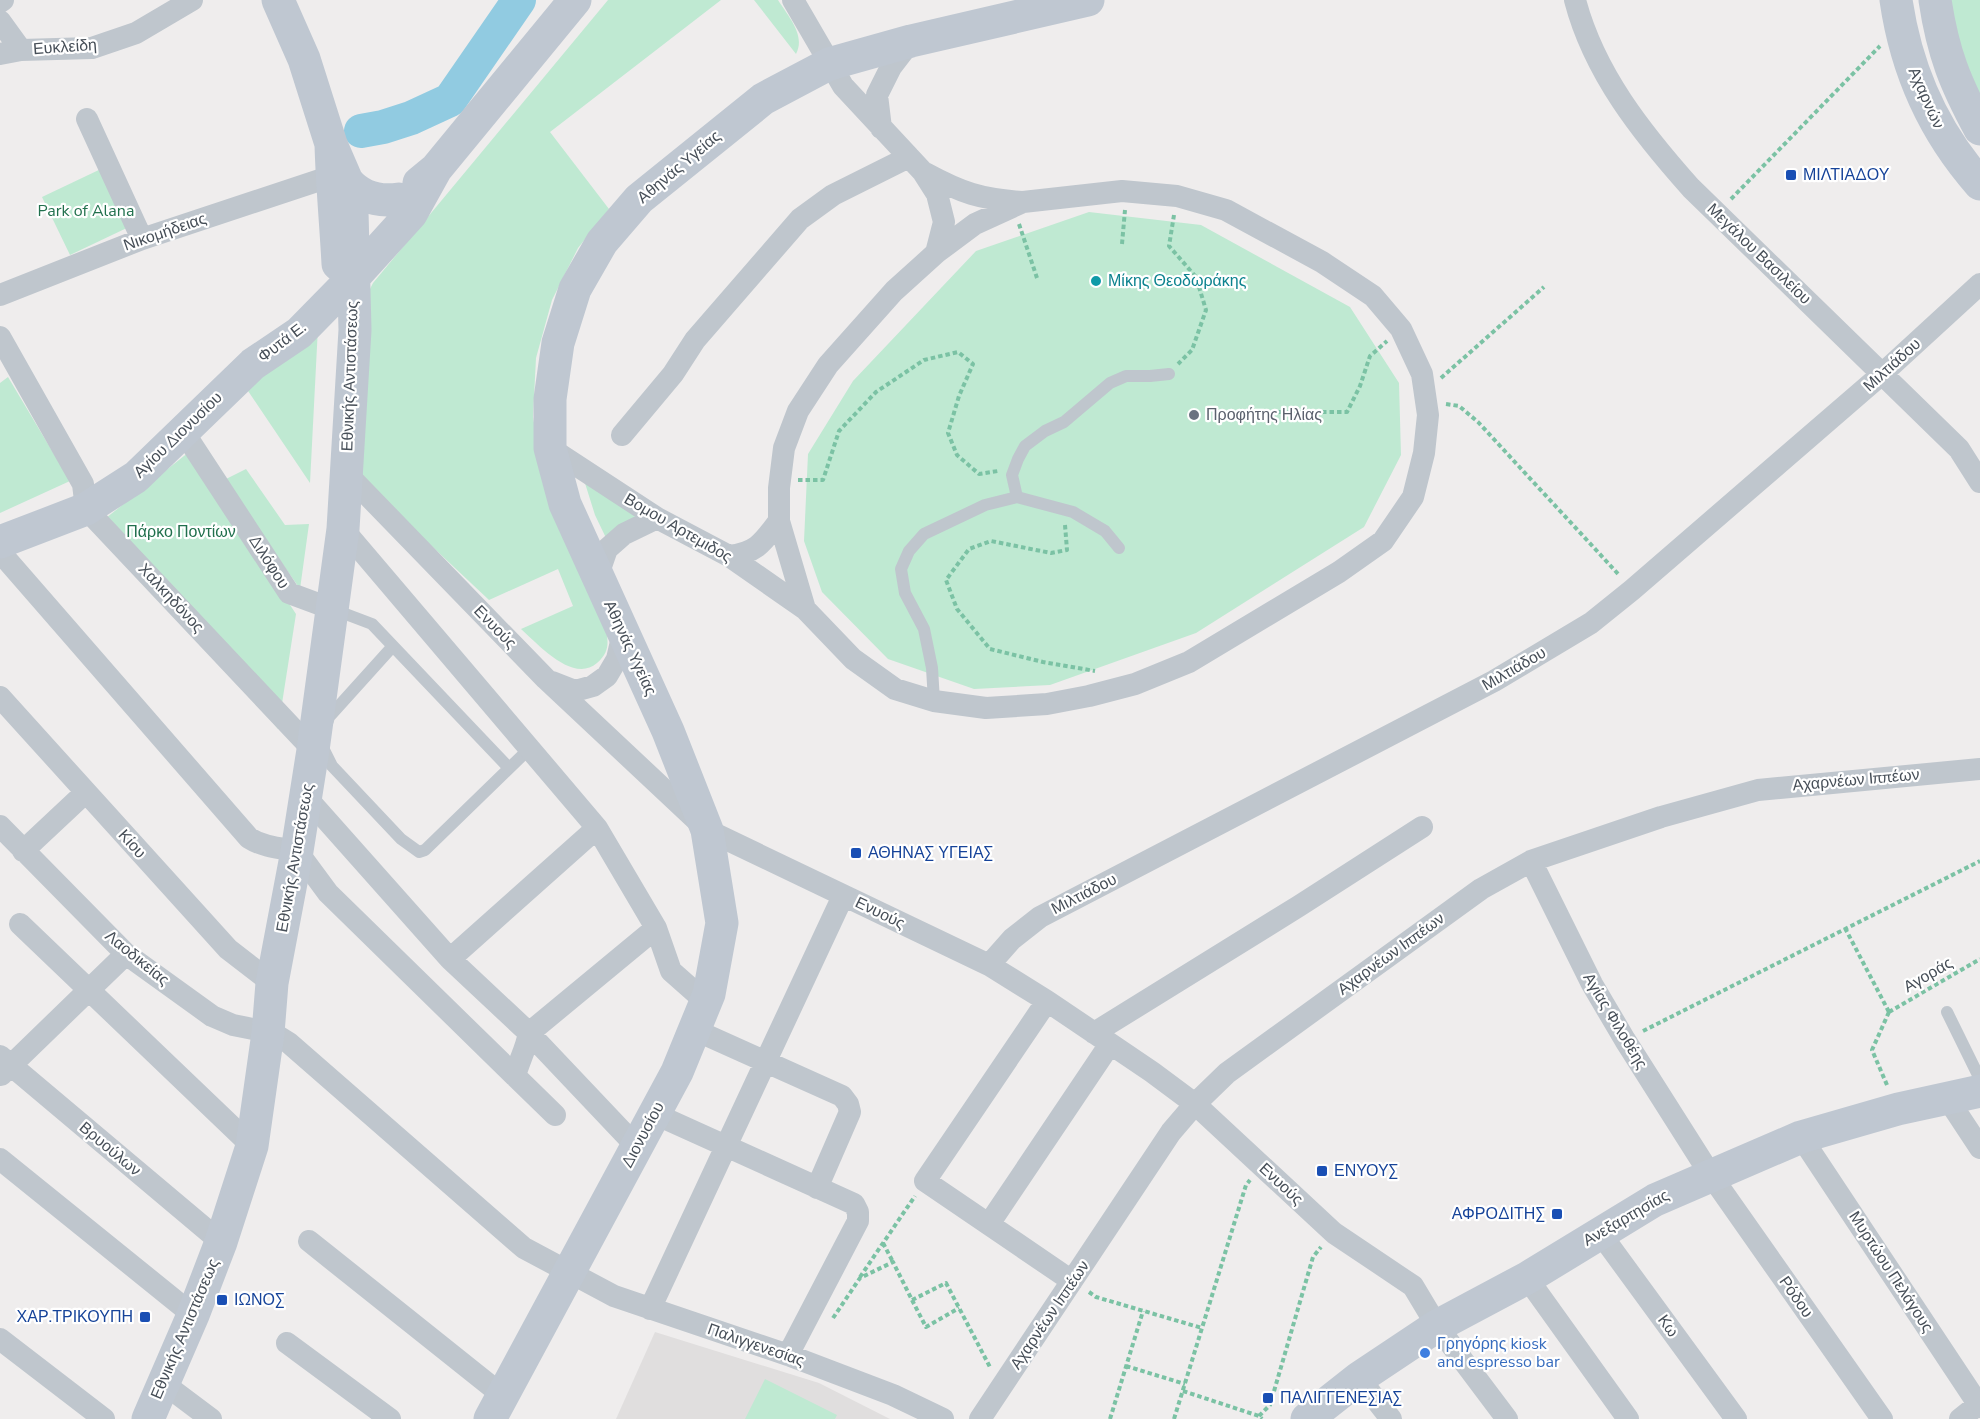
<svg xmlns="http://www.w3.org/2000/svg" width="1980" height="1419" viewBox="0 0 1980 1419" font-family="'Nunito Sans',sans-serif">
	<rect width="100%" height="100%" fill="#efeded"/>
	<path fill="#e0dede" d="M655,1332l164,51 71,36h-274z"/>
	<path fill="#bfe9d2" d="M608,0h113l-171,132 59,77 -31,39 -26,52 -16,58 -3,59 10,58 62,149c3,16 6,27 -8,39 -24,21 -59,-19 -76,-34l52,-23 -15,-37 -69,31 -119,-112 -15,-24 8,-161 10,-20z
		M754,0h24c10,16 28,35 18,54z
		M1945,0h35v105z
		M103,168l28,58 -61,29 -28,-58z
		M1089,212l112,13 149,82 49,76 2,72 -37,72 -168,106 -146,52 -76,4 -86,-30 -66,-67 -18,-51 4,-87 45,-73 123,-130z
		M318,327l-8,156 -66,-98z
		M8,377l62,104 -70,32v-130z
		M189,452l107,162 -18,115 -172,-211z
		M246,469l39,56 24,-1 -9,65 -76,-109z
		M584,480l57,35 -34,25 -12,-25z
		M765,1379l72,36 -2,4h-90z"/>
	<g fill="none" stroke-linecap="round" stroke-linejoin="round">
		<path stroke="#91cbe1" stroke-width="34" d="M361,131l22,-4 28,-9 39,-18 69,-100"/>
		<path stroke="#7bc2a4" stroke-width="4" stroke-dasharray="4.5 3" stroke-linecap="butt" d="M1731,199l149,-153
			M1174,215l-5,31 27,31 10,33 -14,40 -14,14
			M1019,224l18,54
			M1122,244l3,-34
			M1441,378l103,-91
			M1446,404l13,2 19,16 142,154
			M1277,412h70l13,-26 10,-30 17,-15
			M798,480h25l16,-49 37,-39 48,-32 34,-8 15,12 -14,32 -11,37 9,22 22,19 19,-3
			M1065,525l2,25 -16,3 -60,-12 -22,8 -23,31 11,29 33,40 53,13 52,9
			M1845,928l44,84
			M1889,1012l91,-53
			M1643,1031l337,-170
			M1887,1085l-15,-35 17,-38
			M883,1243l10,19
			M860,1277l55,-81
			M1089,1292l7,5 106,31
			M912,1300l14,27 33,-19
			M833,1318l27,-40 33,-16 19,38 34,-17 45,86
			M1126,1366l59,18
			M1183,1391l76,25 3,3
			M1259,1416l11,-11 43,-148 8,-10
			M1110,1419l33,-108
			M1174,1419l72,-234 4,-5"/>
		<path stroke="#bfc6cd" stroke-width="12" d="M1017,497l-5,-22 6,-16 7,-13 20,-15 19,-9 46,-39 16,-7h24l19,-2
			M335,610l37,14 137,144
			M934,701l-2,-33 -8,-39 -19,-36 -4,-24 8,-18 15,-17 61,-29 32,-8 56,15 32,19 14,17
			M327,723l2,-6 64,-71
			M324,743v7l8,16 69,73 18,13 6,-2 104,-101
			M1947,1012l33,67"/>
		<path stroke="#bfc6cd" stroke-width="22" d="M793,0l50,86 80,86 14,22 7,28 -8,31
			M1575,0c19,73 67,133 116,188l268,261 21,33
			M0,2l3,-2
			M0,21l21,29
			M0,54l21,-4 71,-2 44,-15 56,-33
			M87,119l55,120
			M881,128l-4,-33 14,-28 20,-26
			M925,173c37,20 55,26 97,29
			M0,295l142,-56 190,-63
			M0,337l83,147 3,25 227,241
			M183,431l106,162 43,16
			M622,435l51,-61 22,-34 105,-121 33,-24 76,-38
			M550,448l107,70 72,38 76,53 48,50 42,30 39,12 52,7 61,-4 42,-8 46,-12 54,-22 150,-90 44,-31 30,-44 11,-44 4,-38 -6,-41 -21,-45 -28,-33 -51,-34 -96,-52 -49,-14 -55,-5 -99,11 -48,22 -39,29 -42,38 -66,74 -30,46 -14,37 -5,40v33l26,88
			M346,473l200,206 161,151 282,135 58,36 105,71 43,32 139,129 79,53 24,40 70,93
			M343,529l254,299 59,100 15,43 35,31
			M0,552l249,286c14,9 31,10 48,13l31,42 227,222
			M729,556c28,-3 34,-14 50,-35
			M597,578l10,-29 17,-15 33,-16
			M552,682l23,9 18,-5 14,-10 10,-17 6,-26
			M0,697l228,252 44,34
			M306,797l144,162 79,74 108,114
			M0,826l126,128 86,62 21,9 40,8 16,10 235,205 90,48 174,59 105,40 50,24
			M23,851l63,-59
			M1531,861l61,123 33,56 85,134 172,245
			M20,924l232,222
			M450,959l147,-131
			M989,965l23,-26 28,-22 454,-236 97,-58 41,-33 250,-216 98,-90
			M1047,1001l-122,180 147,100
			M695,1030l147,66 6,8 2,8 -33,76
			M1094,1033l205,-127 123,-79
			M0,1056l221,186
			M1,1075l125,-121
			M515,1076c4,-15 11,-27 14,-43l127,-105
			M1947,1098l33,50
			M655,1114l199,90 4,8v9l-70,134
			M1801,1137l179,270
			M0,1159l193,156
			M989,1224l121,-180
			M1600,1233l136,186
			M309,1241l193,154
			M1527,1278l101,141
			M650,1309l193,-413
			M0,1339l104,80
			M287,1343l103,76
			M1359,1378l32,41
			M163,1383l48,36
			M980,1419l191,-287 24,-28 32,-31 254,-184 50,-28 130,-44 97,-27 222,-21
			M1960,1419l20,-16"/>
		<path stroke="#bfc7d1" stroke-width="33" d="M278,0l26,59 27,85
			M1896,0c10,69 37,131 84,184
			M1935,0c8,53 20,83 45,129
			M347,181c14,17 32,21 52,18
			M419,183l17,-14 139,-169
			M0,542l86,-33 50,-32 117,-113 46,-31 54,-55 58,-64 25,-45
			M148,1419l45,-104 28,-73 31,-96 16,-113 4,-50 25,-132 16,-101 30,-221 12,-199 -3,-119 -5,-30 -16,-37c1,40 5,80 7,120l15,14
			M490,1419l187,-347 32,-78 13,-71 -15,-93 -39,-99 -103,-227 -15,-56v-49l8,-56 17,-54 27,-47 37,-43 124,-100 66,-35 82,-23 177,-41
			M1307,1419l52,-41 78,-52 90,-48 128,-78 146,-63 97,-28 82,-18"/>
	</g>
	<g fill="#1a4fb4" stroke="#fff" stroke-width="2">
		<rect x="1785" y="169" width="12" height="12" rx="3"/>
		<rect x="850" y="847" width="12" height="12" rx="3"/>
		<rect x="1316" y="1165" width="12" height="12" rx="3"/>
		<rect x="1551" y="1208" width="12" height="12" rx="3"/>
		<rect x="216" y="1294" width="12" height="12" rx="3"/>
		<rect x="139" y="1311" width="12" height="12" rx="3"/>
		<rect x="1262" y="1392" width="12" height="12" rx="3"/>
	</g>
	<circle fill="#0f9aa8" stroke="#fff" stroke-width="2" cx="1096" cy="281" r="6"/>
	<circle fill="#6b7280" stroke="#fff" stroke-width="2" cx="1194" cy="415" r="6"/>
	<circle fill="#3f7fe0" stroke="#fff" stroke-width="2" cx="1425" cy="1353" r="6"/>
	<g text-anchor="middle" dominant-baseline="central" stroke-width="4.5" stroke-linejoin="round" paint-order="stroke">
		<g font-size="16" fill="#474f58" stroke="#fff">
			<text transform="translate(65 47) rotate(-4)">Ευκλείδη</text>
			<text transform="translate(1926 98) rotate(66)">Αχαρνών</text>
			<text transform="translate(679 167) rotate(-40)">Αθηνάς Υγείας</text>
			<text transform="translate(165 232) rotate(-19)">Νικομήδειας</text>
			<text transform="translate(1759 254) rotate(44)">Μεγάλου Βασιλείου</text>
			<text transform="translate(282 342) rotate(-37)">Φυτά Ε.</text>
			<text transform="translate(1892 365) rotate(-42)">Μιλτιάδου</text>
			<text transform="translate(350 376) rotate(-88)">Εθνικής Αντιστάσεως</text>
			<text transform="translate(178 435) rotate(-44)">Αγίου Διονυσίου</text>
			<text transform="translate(678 528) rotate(30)">Βομου Αρτεμιδος</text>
			<text transform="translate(269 562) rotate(57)">Διλόφου</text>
			<text transform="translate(171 598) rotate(47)">Χαλκηδόνος</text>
			<text transform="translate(495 627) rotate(46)">Ενυούς</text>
			<text transform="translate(630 648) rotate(65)">Αθηνάς Υγείας</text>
			<text transform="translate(1514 669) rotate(-30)">Μιλτιάδου</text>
			<text transform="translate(1856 780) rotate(-5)">Αχαρνέων Ιππέων</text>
			<text transform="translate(132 844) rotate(48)">Κίου</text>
			<text transform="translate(295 858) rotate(-80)">Εθνικής Αντιστάσεως</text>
			<text transform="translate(1084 894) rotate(-27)">Μιλτιάδου</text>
			<text transform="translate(880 913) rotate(26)">Ενυούς</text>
			<text transform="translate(1391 954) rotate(-36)">Αχαρνέων Ιππέων</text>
			<text transform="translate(137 958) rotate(39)">Λαοδικείας</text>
			<text transform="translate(1928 975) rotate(-30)">Αγοράς</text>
			<text transform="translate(1615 1021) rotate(59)">Αγίας Φιλοθέης</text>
			<text transform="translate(643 1135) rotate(-62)">Διονυσίου</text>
			<text transform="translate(110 1149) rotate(40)">Βρυούλων</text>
			<text transform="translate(1281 1184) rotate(43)">Ενυούς</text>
			<text transform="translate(1626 1218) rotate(-30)">Ανεξαρτησίας</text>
			<text transform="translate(1891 1272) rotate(57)">Μυρτώου Πελάγους</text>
			<text transform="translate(1796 1297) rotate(55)">Ρόδου</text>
			<text transform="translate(1050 1315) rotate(-56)">Αχαρνέων Ιππέων</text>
			<text transform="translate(1668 1326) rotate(54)">Κω</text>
			<text transform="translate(185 1329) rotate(-67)">Εθνικής Αντιστάσεως</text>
			<text transform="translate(756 1345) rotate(19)">Παλιγγενεσίας</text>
		</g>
		<g font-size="16" fill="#164399" stroke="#fff" text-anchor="start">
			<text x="1803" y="175">ΜΙΛΤΙΑΔΟΥ</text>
			<text x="868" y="853">ΑΘΗΝΑΣ ΥΓΕΙΑΣ</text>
			<text x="1334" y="1171">ΕΝΥΟΥΣ</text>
			<text x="1545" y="1214" text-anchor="end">ΑΦΡΟΔΙΤΗΣ</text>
			<text x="234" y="1300">ΙΩΝΟΣ</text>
			<text x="133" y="1317" text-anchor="end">ΧΑΡ.ΤΡΙΚΟΥΠΗ</text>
			<text x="1280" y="1398">ΠΑΛΙΓΓΕΝΕΣΙΑΣ</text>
		</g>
		<g font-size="16" fill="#21704d" stroke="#fff">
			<text x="86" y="211">Park of Alana</text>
			<text x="181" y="532">Πάρκο Ποντίων</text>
		</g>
		<g font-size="16" fill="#0d838f" stroke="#fff" text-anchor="start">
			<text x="1108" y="281">Μίκης Θεοδωράκης</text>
		</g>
		<g font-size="16" fill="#5b616d" stroke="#fff" text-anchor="start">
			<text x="1206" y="415">Προφήτης Ηλίας</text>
		</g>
		<g font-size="16" fill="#366cbe" stroke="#fff" text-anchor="start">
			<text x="1437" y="1344">Γρηγόρης kiosk<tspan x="1437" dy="18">and espresso bar</tspan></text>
		</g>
	</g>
</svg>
